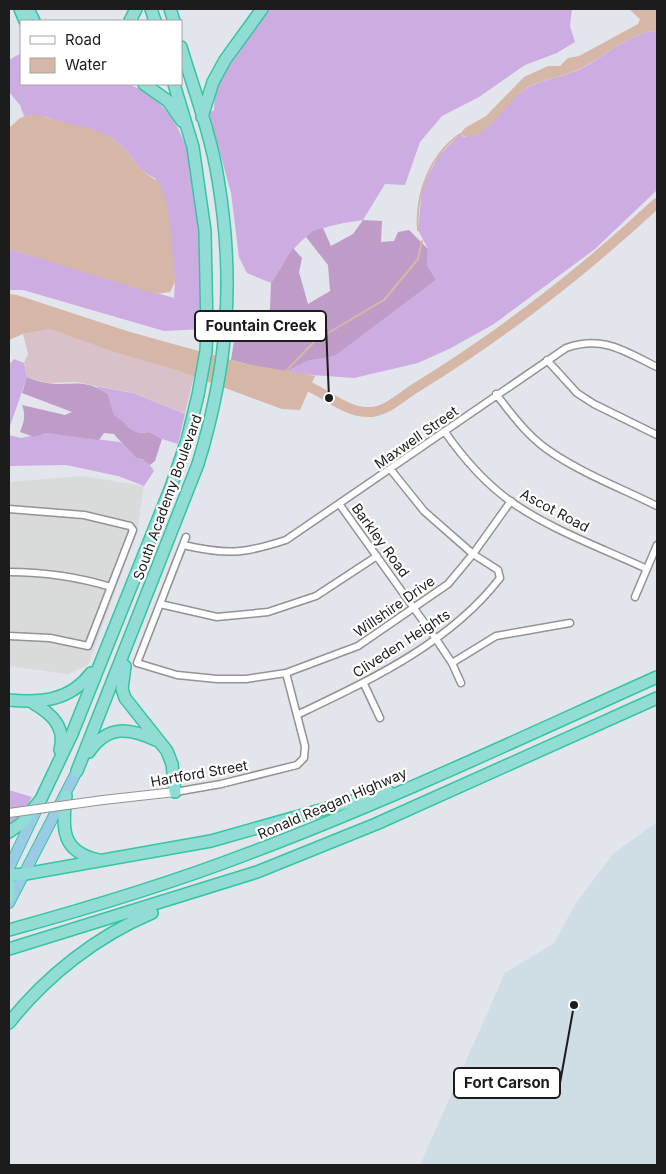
<svg xmlns="http://www.w3.org/2000/svg" width="666" height="1174" viewBox="0 0 666 1174" font-family="Inter,sans-serif">
	<rect width="100%" height="100%" fill="#e2e5ec"/>
	<path fill="#d9dada" d="M82,476l62,10 -7,45 -49,134 -20,9 -59,-8v-184z"/>
	<path fill="#cfdde5" d="M657,822v343h-237l85,-192 49,-30 22,-40 37,-49z"/>
	<path fill="#cdace2" d="M270,9h302l-2,17 5,16 -18,11 -32,12 -46,32 -37,19 -22,26 -15,43 -20,-1 -22,36c-57,8 -63,16 -92,63l-24,-10 -8,-16 -8,-64 -22,-80 5,-3 1,-24z
		M657,31v159l-62,59 -101,75 -45,25 -31,14 -64,15 -70,-5 23,-12 28,-5 101,-76 -9,-15 1,-16 -10,-19 4,-43 17,-32 21,-21 4,3c25,-5 38,-32 58,-46 16,-11 36,-13 54,-20 26,-11 51,-39 81,-40z
		M21,53v31c26,0 51,0 76,0 9,0 22,-2 30,0 86,27 76,173 76,245l-39,2 -141,-41h-14v-41l165,49 1,-16 -19,-103 -15,-9 -16,-21 -16,-13 -64,-19 -21,-1 -4,-11 -11,-13v-32z
		M14,359l10,4 3,14 -18,52v-64z
		M95,386l38,7 52,21 -7,30 -16,-5 -13,-7c-20,4 -21,-10 -35,-17l-6,-21z
		M45,433l75,9 8,5 8,11c9,1 14,6 18,13l-10,15 -26,-10 -52,-11 -57,1v-31l12,3z
		M9,790l23,7 -23,45z"/>
	<path fill="#bf9bc8" d="M363,220l19,1 -1,21 13,-1 4,-9 11,-2 19,19 -1,16 9,15 -101,76 -28,5 -23,12 -53,-13 4,-26 20,-9 12,1 3,-18 1,-25 22,-35 9,10 -3,14 9,32 22,-13 -2,-26 -22,-28 7,-6 10,-3 8,18 22,-12z
		M27,377c6,2 13,5 20,6 26,4 35,-6 61,11l6,21c14,7 15,21 35,17l13,7 -7,22 -5,4 -8,-6 -6,-1c-7,-10 -15,-15 -22,-24l-10,-1 -5,7 -54,-7 -11,4 -14,-5c4,-10 6,-17 2,-27l43,10 7,-3 -50,-19z"/>
	<path fill="#d9c1c9" d="M50,329l144,47 -9,38 -52,-21 -57,-11 -29,1 -20,-6 -3,-14 4,-9 -5,-20z"/>
	<path fill="#d6b6a6" d="M629,9h28v22c-30,1 -55,29 -82,40 -17,7 -38,9 -53,20 -14,10 -42,58 -62,43l5,-6 21,-12 38,-39 24,-11h12l8,-8 11,-2 59,-32 2,-5z
		M32,114l63,16 14,6 16,13 16,21 18,12 7,19 4,23 5,58 -5,10 -15,2 -146,-45v-121l11,-10z
		M9,294l8,1 113,37 112,31 73,13 -15,34 -18,-1 -103,-38 -64,-19 -65,-23 -27,5 -14,6z"/>
	<g fill="none" stroke-linecap="round" stroke-linejoin="round">
		<path stroke="#d6b6a6" stroke-width="2" d="M418,230c-3,-36 12,-75 42,-96
			M285,372l31,-32 68,-40 34,-41 4,-18"/>
		<path stroke="#d6b6a6" stroke-width="10" d="M299,383c25,6 44,31 73,29 17,-2 30,-16 45,-25 86,-53 166,-115 240,-184"/>
		<g stroke="#939393" stroke-width="9">
			<path id="minor" d="M547,360l30,33 17,11 63,31
				M496,394c16,21 31,41 52,56 33,23 73,38 109,56
				M445,432c18,26 39,50 65,69 41,29 92,47 137,68
				M340,505l96,134 16,24 9,20
				M9,509l75,6 46,11 3,4 -45,116 -38,-8 -41,-2
				M186,537l-49,126 40,12 40,4h29l40,-6 72,-27 90,-62 25,-30 38,-53
				M183,545c44,10 60,9 103,-5l280,-192c37,-13 58,3 91,19
				M9,572c35,0 69,5 102,15
				M635,597l22,-52
				M160,604l57,13 51,-5 48,-16 61,-40
				M452,663l44,-27 74,-13
				M364,684l16,34
				M297,715c73,-35 152,-71 203,-137l-2,-8 -25,-16 -49,-43 -33,-41
				M175,792l46,-8 76,-19 7,-7 1,-12 -19,-73"/>
		</g>
		<g stroke="#939393" stroke-width="10">
			<path id="tertiary" d="M103,800l72,-8"/>
		</g>
		<g stroke="#34c5a2" stroke-width="12">
			<path id="trunk" d="M9,868l28,-59
				M9,903l68,-132"/>
		</g>
		<g stroke="#34c5a2" stroke-width="14">
			<path id="motorway" d="M20,9l5,12
				M28,9l6,12
				M151,9l4,12
				M170,9l4,12
				M130,21l6,-12
				M144,84l24,17 14,20
				M202,117l11,-35 12,-22 37,-51
				M125,666l-3,23 3,9 42,53 5,13 3,28
				M9,700c32,3 61,1 82,-27
				M33,703c19,11 33,24 27,47
				M89,752c19,-28 41,-24 69,-11
				M77,771l121,-307c30,-98 37,-184 20,-285 -7,-44 -24,-89 -37,-132
				M66,796c-4,33 -5,56 33,64
				M9,832l13,-9 19,-24 31,-65 99,-247 16,-47 11,-45 8,-44 1,-21 -2,-99 -12,-84 -19,-63
				M9,875l16,-1 186,-33 177,-50
				M9,882v15
				M9,930c80,-22 160,-46 238,-76 139,-52 274,-116 410,-177
				M9,949l248,-77 119,-48 281,-126
				M9,1023c37,-47 88,-87 143,-110"/>
		</g>
		<use href="#minor" stroke="#fff" stroke-width="6"/>
		<use href="#tertiary" stroke="#fff" stroke-width="8"/>
		<use href="#trunk" stroke="#99cce4" stroke-width="10"/>
		<use href="#motorway" stroke="#91ddd6" stroke-width="11"/>
		<g stroke="#939393" stroke-width="10" stroke-linecap="butt">
			<path id="tertiary-bridge" d="M9,813l94,-13"/>
		</g>
		<use href="#tertiary-bridge" stroke="#fff" stroke-width="8"/>
	</g>
	<g text-anchor="middle" dominant-baseline="central" stroke-width="4.5" stroke-linejoin="round" paint-order="stroke">
		<g font-size="14" fill="#1c1c1c" stroke="#fff">
			<text transform="translate(416 437) rotate(-35)">Maxwell Street</text>
			<text transform="translate(167 497) rotate(-70)">South Academy Boulevard</text>
			<text transform="translate(555 510) rotate(28)">Ascot Road</text>
			<text transform="translate(381 540) rotate(54)">Barkley Road</text>
			<text transform="translate(394 606) rotate(-35)">Willshire Drive</text>
			<text transform="translate(401 643) rotate(-33)">Cliveden Heights</text>
			<text transform="translate(199 773) rotate(-10)">Hartford Street</text>
			<text transform="translate(332 803) rotate(-23)">Ronald Reagan Highway</text>
		</g>
	</g>
	<path fill="none" stroke="#1c1c1c" stroke-width="2" d="M329 398L326 326M574 1005L560 1083"/>
	<g fill="#1c1c1c" stroke="#fff" stroke-width="2">
		<circle cx="329" cy="398" r="5"/>
		<circle cx="574" cy="1005" r="5"/>
	</g>
	<g fill="#fff" stroke="#1c1c1c" stroke-width="2">
		<rect x="195" y="311" width="131" height="30" rx="5"/>
		<rect x="454" y="1068" width="106" height="30" rx="5"/>
	</g>
	<g font-size="15" text-anchor="middle" font-weight="bold" fill="#1c1c1c">
		<text x="261" y="331">Fountain Creek</text>
		<text x="507" y="1088">Fort Carson</text>
	</g>
	<rect width="666" height="1174" fill="none" stroke="#1c1c1c" stroke-width="20"/>
	<rect x="20" y="20" width="162" height="65" fill="#ffffff" stroke="#a4a4a4"/>
	<rect x="30" y="36" width="25" height="8" fill="#ffffff" stroke="#a4a4a4"/>
	<text x="65" y="45" font-size="15" fill="#1c1c1c">Road</text>
	<rect x="30" y="58" width="25" height="15" fill="#d6b6a6" stroke="#a4a4a4"/>
	<text x="65" y="70" font-size="15" fill="#1c1c1c">Water</text>
</svg>
